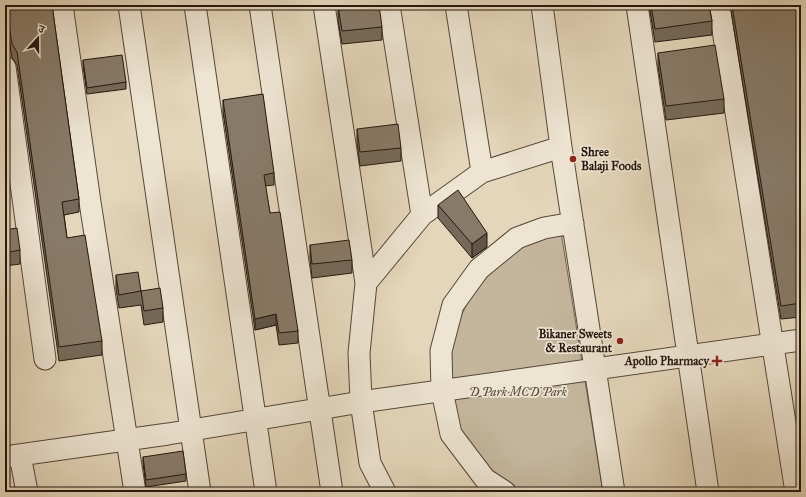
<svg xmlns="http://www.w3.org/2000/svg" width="806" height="497" viewBox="0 0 806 497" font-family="'IM FELL Great Primer','Noto Serif Devanagari',serif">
	<rect width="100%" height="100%" fill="#e4d6ba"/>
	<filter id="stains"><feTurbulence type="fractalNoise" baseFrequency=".005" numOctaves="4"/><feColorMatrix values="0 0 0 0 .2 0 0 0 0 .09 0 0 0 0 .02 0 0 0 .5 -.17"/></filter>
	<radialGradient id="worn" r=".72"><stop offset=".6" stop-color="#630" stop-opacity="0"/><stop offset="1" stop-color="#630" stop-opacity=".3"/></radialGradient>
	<path fill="#c4b69d" stroke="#746656" d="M561,232l42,260h-86l-39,-34 -25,-40 -7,-54 8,-34 17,-34 38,-45z"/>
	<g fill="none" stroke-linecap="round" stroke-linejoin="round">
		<g stroke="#55473a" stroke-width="23">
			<path id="street" d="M62,5l28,197 45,290
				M129,5l71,487
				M195,5l71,487
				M260,5l72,487
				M324,5l42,278
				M389,5l33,210
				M456,5l26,167
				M542,5l19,142 53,345
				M637,5l71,487
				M719,5l77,487
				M5,67l40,292
				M20,455l7,37
				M5,457l163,-23 193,-32 440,-62
				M385,492l-15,-29 -9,-61 -2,-49 7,-70 56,-68 60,-43 79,-25
				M505,492l-20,-13 -34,-45 -9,-43 -1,-40 12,-46 26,-36 38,-31 27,-10 29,-5"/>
		</g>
		<use href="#street" stroke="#ede4d2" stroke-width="21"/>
	</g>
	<path fill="#756959" stroke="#25170f" d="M5,5h47l27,194v13l-15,3 3,23 35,103v14l-43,6 -42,-296 -5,-7 -7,-43z
		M649,5h60l3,16v14l-57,7z
		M730,5h71v312l-20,2z
		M338,6l44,21v13l-40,4 -4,-24z
		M658,53l66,46v14l-58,7 -8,-54z
		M83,60l43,22v7l-39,5 -4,-28z
		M223,100l51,73v12l-9,1 5,27 28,118v12l-19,2 -3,-20 -21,5 -32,-218z
		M357,129l44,19v13l-41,5 -3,-23z
		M5,142l1,9v14h-1z
		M438,205l49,42 -15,11 -34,-40z
		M5,230l15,20v14l-15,2z
		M310,245l42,15v13l-40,5 -2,-20z
		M116,275l25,16 22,17v14l-19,3 -3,-20 -22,3 -3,-19z
		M143,457l43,17v7l-40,6 -3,-24z"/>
	<path fill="#5f5549" stroke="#25170f" d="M487,233v14l-15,11v-14z
		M276,314v11l-21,5v-11z"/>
	<path fill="#887a68" stroke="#25170f" d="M6,5h46l27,194 -17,3 5,36 18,-3 17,106 -43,6 -42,-295 -5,-8z
		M349,5h30l3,22 -40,4 -4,-25z
		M651,5h58l3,16 -57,8z
		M732,5h69v298l-20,3z
		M715,45l9,54 -58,7 -8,-53z
		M122,55l4,27 -39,6 -4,-28z
		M263,94l11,79 -10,2 6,38 10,-1 18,119 -19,2 -3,-19 -21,5 -32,-219z
		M398,124l3,24 -41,4 -3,-23z
		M5,142l1,9h-1z
		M458,190l29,43 -15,11 -34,-39z
		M17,228l3,22 -15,3v-23z
		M349,240l3,20 -40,4 -2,-19z
		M138,272l3,19 -22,4 -3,-20z
		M160,288l3,20 -19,3 -3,-20z
		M183,451l3,23 -40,6 -3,-23z"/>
	<g fill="#8f2418" stroke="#ede4d2" stroke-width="1.5">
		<circle cx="573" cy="159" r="4"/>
		<circle cx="620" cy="341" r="4"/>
		<path d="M715 355h4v4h4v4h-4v4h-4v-4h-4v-4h4z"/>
	</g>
	<g text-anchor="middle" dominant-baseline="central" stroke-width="3.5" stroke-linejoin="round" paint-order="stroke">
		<g font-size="12" font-weight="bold" fill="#25170f" stroke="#ede4d2" text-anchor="end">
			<text x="581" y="152" text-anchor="start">Shree<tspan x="581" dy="14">Balaji Foods</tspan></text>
			<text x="612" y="334">Bikaner Sweets<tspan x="612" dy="14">&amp; Restaurant</tspan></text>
			<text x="709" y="361">Apollo Pharmacy</text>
		</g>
		<g font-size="12" font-style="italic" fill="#55473a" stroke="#ede4d2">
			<text x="518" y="392">D Park MCD Park</text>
		</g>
	</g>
	<rect width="806" height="497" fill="none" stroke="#e4d6ba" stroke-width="20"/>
	<rect x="6" y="6" width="794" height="485" fill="none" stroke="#25170f" stroke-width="2"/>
	<rect x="10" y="10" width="786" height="477" fill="none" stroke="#25170f"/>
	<g transform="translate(38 38) rotate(21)" stroke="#ede4d2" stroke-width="3" paint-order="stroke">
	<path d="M0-3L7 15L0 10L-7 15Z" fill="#25170f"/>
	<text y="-6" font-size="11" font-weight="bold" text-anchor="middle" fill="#25170f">उ</text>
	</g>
	<rect width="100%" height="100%" filter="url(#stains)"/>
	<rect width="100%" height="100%" fill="url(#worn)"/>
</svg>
